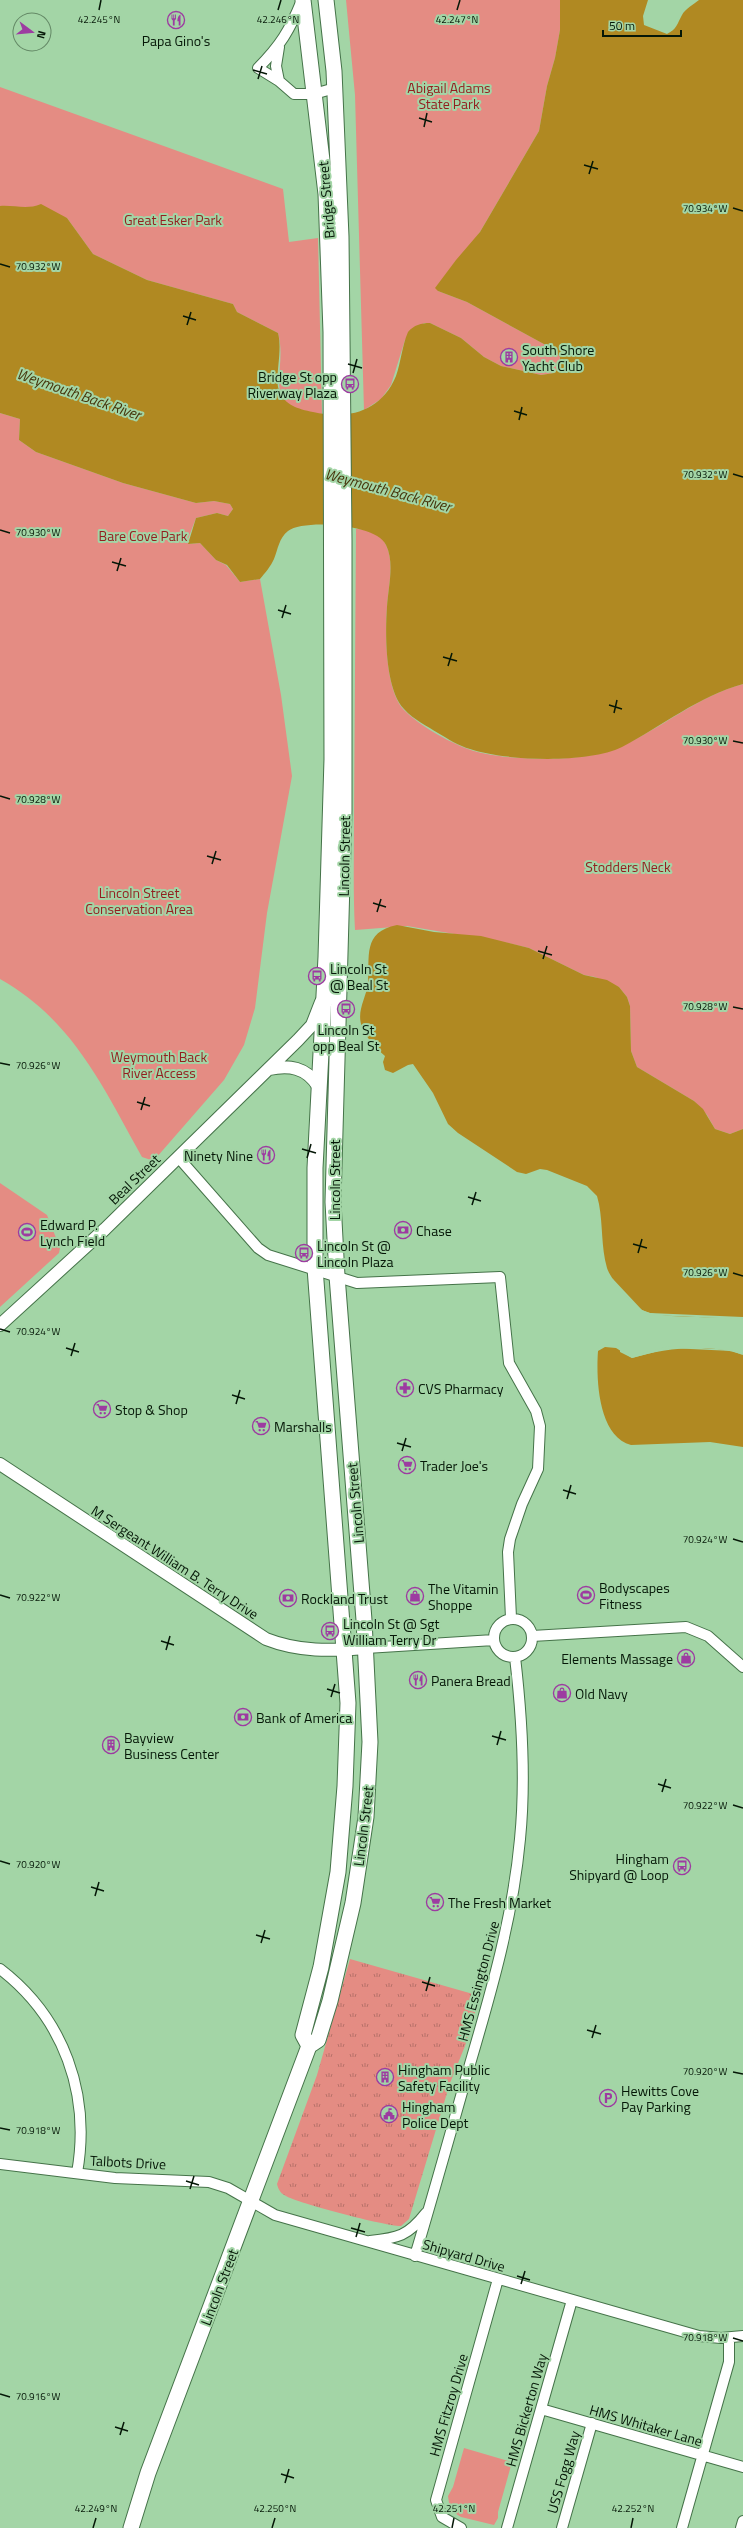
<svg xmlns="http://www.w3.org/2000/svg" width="743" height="2528" viewBox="0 0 743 2528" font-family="'Titillium Web',sans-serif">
	<defs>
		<pattern id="grass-tufts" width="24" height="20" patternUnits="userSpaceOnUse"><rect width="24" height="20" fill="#e48c83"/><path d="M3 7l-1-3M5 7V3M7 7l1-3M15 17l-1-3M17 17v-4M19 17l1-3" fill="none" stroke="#b77169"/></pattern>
	</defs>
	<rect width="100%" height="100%" fill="#a3d5a6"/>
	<path fill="url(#grass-tufts)" d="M350,1959l130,37 -15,50 -15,37 -41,136 -8,7c-12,1 -104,-23 -115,-30 -5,-2 -8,-7 -9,-12l40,-109z"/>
	<path fill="#e48c83" d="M346,0h214v30l-5,28 -8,28 -8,45 -59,101 -42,59 29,11 86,47 7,8 -1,10 -5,6 -13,2 -40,-9 -17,-9 -23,-19 -31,-15h-6l-19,17 -14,45 -10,14 -17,11 -9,-315z
		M0,87l283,102 6,53 29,-4 4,176c-66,-3 -33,-43 -44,-81l-41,-21 -4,-8 -86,-24 -54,-26 -26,-36 -36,-10 -31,-2z
		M0,413l20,6 -1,21 17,12 87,31 73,20 18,-2 16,3 3,5 -5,7 -11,-3 -21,5 -8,21 1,5 11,-1 16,17 10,5 14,17 20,-3 21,116 11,81 -25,137 -12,95 -11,37 -20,35 -68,78 -5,2 -9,-3c-39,-70 -69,-137 -142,-178z
		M356,529c11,0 25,4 30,16 9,18 2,43 1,62 -2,26 -2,83 17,103 16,16 43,31 64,39 36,13 118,14 152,-2 42,-19 78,-51 123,-63v445l-13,5 -15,-5 -8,-14 -13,-14 -57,-34 -6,-16 -1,-45 -3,-9 -8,-10 -24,-10 -11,-2 -55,-27 -21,-5 -101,-17 -52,4c-2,-37 -1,-74 -1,-111z
		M0,1183l47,32 13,33 -1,5 -59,54z
		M464,2448l48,14 -14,50v6l-4,7 -33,-8 -11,-7 -2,-14 5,-9z"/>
	<path fill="#b08922" d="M560,0h88l-5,16 1,9 23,9c10,-5 10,-10 15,-19 3,-6 12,-11 17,-15h44v684c-44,12 -81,42 -121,63 -35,17 -116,14 -152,2 -11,-3 -22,-10 -32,-16 -11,-7 -24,-13 -34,-24 -19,-20 -19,-75 -17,-102 1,-19 8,-44 -1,-62 -9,-21 -82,-26 -98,-14 -9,7 -10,18 -14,28 -3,7 -9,14 -14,20l-20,3 -13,-17 -11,-5 -16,-17 -12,1 8,-26 21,-5 11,3 5,-7 -3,-5 -16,-3 -18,2 -73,-20 -87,-31 -17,-12 1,-21 -20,-6v-207c15,-1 27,4 41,-2l26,14 26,36 54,26 86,24 4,8 41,21c5,18 -4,46 1,57 5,15 19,19 34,22 35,8 68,0 83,-36 5,-14 6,-30 12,-44 6,-7 13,-9 22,-9l31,15 23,19 17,9 40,9 13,-2 6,-6v-10l-7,-8 -86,-47 -29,-11 -3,-3 21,-28 24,-28 59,-101 8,-45 8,-28 5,-28z
		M397,925l37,7 47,4 48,12 55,27 23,5 12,7 8,10 3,9 1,45 6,16 57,34 9,8 12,20 15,5 13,-5v188c-19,0 -87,2 -101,-7 -11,-7 -31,-30 -35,-42 -6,-21 -4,-43 -8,-64l-2,-8 -10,-10 -40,-16 -7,-1 -14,5 -9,-2 -59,-39 -10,-9 -15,-31 -20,-29 -5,1 -15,8 -8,-3 -2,-8 2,-6c-10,-9 -18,-17 -23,-29 -6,-16 4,-28 6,-44 2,-26 -6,-51 29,-58z
		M605,1347l11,1 16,10c32,-10 79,-15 111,-3v92l-33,-5 -79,3c-33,-9 -35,-66 -33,-94z"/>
	<path fill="#a3d5a6" d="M612,1278l30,32 8,3 93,4v2l-94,-4 -8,-3 -7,-7 -19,-20z
		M670,1346l63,4 10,5 -11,-4 -62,-3 -38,10 -12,-6v-3l12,7z"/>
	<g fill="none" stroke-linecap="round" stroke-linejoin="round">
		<g stroke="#457349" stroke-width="12">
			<path id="minor" d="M302,0c-12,30 -22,46 -44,68l21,13 15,13h20l21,-6
				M279,81l-3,-15 3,-19
				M178,1157l80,91 10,7 89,28 143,-6 9,86 27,48 4,15 -2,43 -16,35 -12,35 -2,13 3,66
				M494 1638a19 19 0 1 1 38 0a19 19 0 1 1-38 0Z
				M532,1636l154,-9 22,9 35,31
				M366,1648l128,-8
				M0,1969c64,49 91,125 77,204
				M0,2164l115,14 94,4 19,6 47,27 424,121 22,2 22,-2
				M370,2241c28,-3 38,-5 56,-28
				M415,2256c19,-64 37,-128 55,-192 22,-75 43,-148 50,-225 6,-60 2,-122 -5,-182
				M541,2409l202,58
				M461,2528l-19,-11 -6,-17 62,-221
				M507,2528l65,-228
				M562,2528l30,-105
				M682,2528l47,-166v-24
				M741,2528l2,-7"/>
		</g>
		<g stroke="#457349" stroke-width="14">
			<path id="tertiary" d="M269,1069c20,-4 37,-2 49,17
				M0,1325l105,-96 193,-189 14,-15 9,-23
				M0,1464l266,175c33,13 65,12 100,9"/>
		</g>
		<g stroke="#457349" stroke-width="17">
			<path id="primary" d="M303,0l23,194 5,138 1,427 -6,198 -11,211v100l33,435 -3,83 -7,86 -17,95 -18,68 6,11
				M131,2528l17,-55 161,-427 9,-6 12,-39 23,-98 13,-86 4,-75 -6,-122 -27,-344 -4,-74 11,-391v-271l-3,-303 -7,-166 -8,-71"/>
		</g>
		<use href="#minor" stroke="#fff" stroke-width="10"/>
		<use href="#tertiary" stroke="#fff" stroke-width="12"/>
		<use href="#primary" stroke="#fff" stroke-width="15"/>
	</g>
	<path fill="none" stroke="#051707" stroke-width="1.5" d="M99,10l2,-10M278,10l3,-10M457,10l3,-10M253,70l14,4M258,79l4,-13M419,118l13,4M424,127l3,-14M584,165l14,4M589,174l4,-13M733,208l10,3M0,264l10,3M183,316l13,4M187,325l4,-13M348,364l14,4M353,373l4,-14M514,411l13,4M519,420l3,-13M733,474l10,3M0,530l10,3M112,562l14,4M117,571l4,-13M278,610l13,4M282,618l4,-13M443,657l14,4M448,666l4,-13M609,705l13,4M614,713l3,-13M733,741l10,2M0,796l10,3M207,856l14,4M212,864l4,-13M373,903l13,4M377,912l4,-13M538,951l14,4M543,959l4,-13M733,1007l10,2M0,1063l10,2M137,1102l13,4M141,1110l4,-13M302,1149l14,4M307,1158l4,-14M468,1197l13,4M472,1205l4,-13M633,1244l14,4M638,1253l4,-14M733,1273l10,3M0,1329l10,3M66,1348l13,4M71,1356l4,-13M232,1395l13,4M236,1404l4,-14M397,1443l14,4M402,1451l4,-13M563,1490l13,4M567,1499l4,-14M733,1539l10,3M0,1595l10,3M161,1641l13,4M166,1650l4,-14M327,1689l13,4M331,1697l4,-13M492,1736l14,4M497,1745l4,-14M658,1784l13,4M662,1792l4,-13M733,1805l10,3M0,1861l10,3M91,1887l13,4M95,1896l4,-14M256,1935l14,4M261,1943l4,-13M422,1982l13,4M426,1991l4,-14M587,2030l14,4M592,2038l4,-13M733,2072l10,2M0,2128l10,2M186,2181l13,4M190,2189l4,-13M351,2228l14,4M356,2237l4,-14M517,2276l13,4M521,2284l4,-13M733,2338l10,3M0,2394l10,3M115,2427l13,4M120,2435l4,-13M281,2474l13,4M285,2483l4,-14M93,2528l3,-10M272,2528l3,-10M452,2528l2,-10M631,2528l2,-10"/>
	<defs>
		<g id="restaurant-ring" transform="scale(0.9)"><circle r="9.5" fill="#a3d5a6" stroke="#9d3ba1" stroke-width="1.5"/><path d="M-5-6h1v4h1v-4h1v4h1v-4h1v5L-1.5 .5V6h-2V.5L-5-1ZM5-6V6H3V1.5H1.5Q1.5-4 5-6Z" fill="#9d3ba1"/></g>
		<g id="building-ring" transform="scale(0.9)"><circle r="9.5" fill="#a3d5a6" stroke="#9d3ba1" stroke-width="1.5"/><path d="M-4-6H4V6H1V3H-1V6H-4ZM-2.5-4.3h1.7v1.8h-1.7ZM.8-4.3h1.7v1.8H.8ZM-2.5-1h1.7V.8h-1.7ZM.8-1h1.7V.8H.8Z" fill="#9d3ba1"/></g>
		<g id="bus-ring" transform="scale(0.9)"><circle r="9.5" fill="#a3d5a6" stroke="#9d3ba1" stroke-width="1.5"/><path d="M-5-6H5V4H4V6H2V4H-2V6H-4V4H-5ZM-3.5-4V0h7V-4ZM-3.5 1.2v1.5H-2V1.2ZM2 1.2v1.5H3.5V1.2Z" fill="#9d3ba1"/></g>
		<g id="bank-ring" transform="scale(0.9)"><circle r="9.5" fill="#a3d5a6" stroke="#9d3ba1" stroke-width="1.5"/><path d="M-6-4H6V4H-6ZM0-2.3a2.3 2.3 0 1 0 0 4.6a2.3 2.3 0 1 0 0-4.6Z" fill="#9d3ba1"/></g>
		<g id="stadium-ring" transform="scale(0.9)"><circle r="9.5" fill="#a3d5a6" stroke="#9d3ba1" stroke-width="1.5"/><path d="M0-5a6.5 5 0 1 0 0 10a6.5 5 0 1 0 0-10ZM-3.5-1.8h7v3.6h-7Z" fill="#9d3ba1"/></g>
		<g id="pharmacy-ring" transform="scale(0.9)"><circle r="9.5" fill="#a3d5a6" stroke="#9d3ba1" stroke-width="1.5"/><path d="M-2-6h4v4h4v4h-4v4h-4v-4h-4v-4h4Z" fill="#9d3ba1"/></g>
		<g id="supermarket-ring" transform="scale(0.9)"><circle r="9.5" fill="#a3d5a6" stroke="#9d3ba1" stroke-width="1.5"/><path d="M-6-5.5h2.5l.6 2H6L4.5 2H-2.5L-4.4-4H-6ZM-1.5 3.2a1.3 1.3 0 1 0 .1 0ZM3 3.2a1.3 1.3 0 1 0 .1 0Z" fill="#9d3ba1"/></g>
		<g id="shop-ring" transform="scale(0.9)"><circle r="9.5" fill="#a3d5a6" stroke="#9d3ba1" stroke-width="1.5"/><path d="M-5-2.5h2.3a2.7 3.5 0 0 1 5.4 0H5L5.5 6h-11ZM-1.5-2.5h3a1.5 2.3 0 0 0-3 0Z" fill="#9d3ba1"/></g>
		<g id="parking-ring" transform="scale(0.9)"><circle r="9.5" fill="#a3d5a6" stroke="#9d3ba1" stroke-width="1.5"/><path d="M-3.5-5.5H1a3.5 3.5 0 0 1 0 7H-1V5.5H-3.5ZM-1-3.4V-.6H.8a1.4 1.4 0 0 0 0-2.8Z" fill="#9d3ba1"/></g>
		<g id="civic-ring" transform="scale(0.9)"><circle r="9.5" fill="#a3d5a6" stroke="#9d3ba1" stroke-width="1.5"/><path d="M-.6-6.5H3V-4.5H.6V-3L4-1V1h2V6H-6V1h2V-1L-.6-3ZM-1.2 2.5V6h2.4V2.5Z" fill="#9d3ba1"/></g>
	</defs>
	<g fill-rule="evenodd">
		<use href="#restaurant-ring" x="176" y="20"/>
		<use href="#building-ring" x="509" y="357"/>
		<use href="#bus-ring" x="350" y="384"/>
		<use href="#bus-ring" x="317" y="976"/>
		<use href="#bus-ring" x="346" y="1009"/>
		<use href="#restaurant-ring" x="266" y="1155"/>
		<use href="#bank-ring" x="403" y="1230"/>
		<use href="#stadium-ring" x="27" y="1232"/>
		<use href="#bus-ring" x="304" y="1253"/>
		<use href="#pharmacy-ring" x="405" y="1388"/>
		<use href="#supermarket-ring" x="102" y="1409"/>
		<use href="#supermarket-ring" x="261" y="1426"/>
		<use href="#supermarket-ring" x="407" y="1465"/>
		<use href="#stadium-ring" x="586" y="1595"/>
		<use href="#shop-ring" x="415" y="1596"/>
		<use href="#bank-ring" x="288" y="1598"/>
		<use href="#bus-ring" x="330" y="1631"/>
		<use href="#shop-ring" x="686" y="1658"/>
		<use href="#restaurant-ring" x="418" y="1680"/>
		<use href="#shop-ring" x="562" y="1693"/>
		<use href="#bank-ring" x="243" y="1717"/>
		<use href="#building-ring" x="111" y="1745"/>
		<use href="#bus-ring" x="682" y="1866"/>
		<use href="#supermarket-ring" x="435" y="1902"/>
		<use href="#building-ring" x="385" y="2077"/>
		<use href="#parking-ring" x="608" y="2098"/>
		<use href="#civic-ring" x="389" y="2114"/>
	</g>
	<g text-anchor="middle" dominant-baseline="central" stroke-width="4" stroke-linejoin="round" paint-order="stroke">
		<g font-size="14" fill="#051707" stroke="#a3d5a6" text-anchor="start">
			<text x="176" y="40" text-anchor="middle">Papa Gino's</text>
			<text x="522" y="349">South Shore<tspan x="522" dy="16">Yacht Club</tspan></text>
			<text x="337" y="376" text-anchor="end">Bridge St opp<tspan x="337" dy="16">Riverway Plaza</tspan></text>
			<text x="330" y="968">Lincoln St<tspan x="330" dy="16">@ Beal St</tspan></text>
			<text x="346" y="1029" text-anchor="middle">Lincoln St<tspan x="346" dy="16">opp Beal St</tspan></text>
			<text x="253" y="1155" text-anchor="end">Ninety Nine</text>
			<text x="40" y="1224">Edward P.<tspan x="40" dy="16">Lynch Field</tspan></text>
			<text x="416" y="1230">Chase</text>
			<text x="317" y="1245">Lincoln St @<tspan x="317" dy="16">Lincoln Plaza</tspan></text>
			<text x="418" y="1388">CVS Pharmacy</text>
			<text x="115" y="1409">Stop &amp; Shop</text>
			<text x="274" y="1426">Marshalls</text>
			<text x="420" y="1465">Trader Joe's</text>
			<text x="599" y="1587">Bodyscapes<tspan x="599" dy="16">Fitness</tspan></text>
			<text x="428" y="1588">The Vitamin<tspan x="428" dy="16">Shoppe</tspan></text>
			<text x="301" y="1598">Rockland Trust</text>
			<text x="343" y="1623">Lincoln St @ Sgt<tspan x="343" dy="16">William Terry Dr</tspan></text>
			<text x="673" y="1658" text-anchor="end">Elements Massage</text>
			<text x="431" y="1680">Panera Bread</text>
			<text x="575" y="1693">Old Navy</text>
			<text x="256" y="1717">Bank of America</text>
			<text x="124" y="1737">Bayview<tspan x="124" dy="16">Business Center</tspan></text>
			<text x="669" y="1858" text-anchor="end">Hingham<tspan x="669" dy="16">Shipyard @ Loop</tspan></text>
			<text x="448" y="1902">The Fresh Market</text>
			<text x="398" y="2069">Hingham Public<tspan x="398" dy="16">Safety Facility</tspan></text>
			<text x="621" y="2090">Hewitts Cove<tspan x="621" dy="16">Pay Parking</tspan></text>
			<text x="402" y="2106">Hingham<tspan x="402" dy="16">Police Dept</tspan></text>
		</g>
		<g font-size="14" fill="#931e1f" stroke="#a3d5a6">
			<text x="449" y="87">Abigail Adams<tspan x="449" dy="16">State Park</tspan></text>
			<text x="173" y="219">Great Esker Park</text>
			<text x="143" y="535">Bare Cove Park</text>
			<text x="628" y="866">Stodders Neck</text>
			<text x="139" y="892">Lincoln Street<tspan x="139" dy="16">Conservation Area</tspan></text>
			<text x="159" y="1056">Weymouth Back<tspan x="159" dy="16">River Access</tspan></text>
		</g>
		<g font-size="14" fill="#051707" stroke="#a3d5a6">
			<text transform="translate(326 200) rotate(-95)">Bridge Street</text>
			<text transform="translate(344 856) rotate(-89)">Lincoln Street</text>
			<text transform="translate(134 1179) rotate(-44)">Beal Street</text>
			<text transform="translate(334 1180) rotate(-90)">Lincoln Street</text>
			<text transform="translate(355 1503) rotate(-95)">Lincoln Street</text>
			<text transform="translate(175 1562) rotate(33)">M Sergeant William B. Terry Drive</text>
			<text transform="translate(363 1826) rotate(-83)">Lincoln Street</text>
			<text transform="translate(478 1981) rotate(-75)">HMS Essington Drive</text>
			<text transform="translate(128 2162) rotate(3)">Talbots Drive</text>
			<text transform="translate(464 2255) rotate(16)">Shipyard Drive</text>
			<text transform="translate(219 2287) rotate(-69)">Lincoln Street</text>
			<text transform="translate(448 2405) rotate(-74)">HMS Fitzroy Drive</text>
			<text transform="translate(526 2410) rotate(-74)">HMS Bickerton Way</text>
			<text transform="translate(646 2425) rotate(16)">HMS Whitaker Lane</text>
			<text transform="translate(563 2472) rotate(-74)">USS Fogg Way</text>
		</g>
		<g font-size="15" font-style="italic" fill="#46350c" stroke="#a3d5a6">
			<text transform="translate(79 394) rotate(19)">Weymouth Back River</text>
			<text transform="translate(388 490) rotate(15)">Weymouth Back River</text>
		</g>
	</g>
	<g font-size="10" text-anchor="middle" fill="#051707" stroke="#a3d5a6" stroke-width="4" stroke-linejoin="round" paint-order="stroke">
		<text x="99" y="23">42.245°N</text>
		<text x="278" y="23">42.246°N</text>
		<text x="457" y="23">42.247°N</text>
		<text x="705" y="212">70.934°W</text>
		<text x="38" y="270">70.932°W</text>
		<text x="705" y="478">70.932°W</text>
		<text x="38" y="536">70.930°W</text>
		<text x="705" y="744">70.930°W</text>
		<text x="38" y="803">70.928°W</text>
		<text x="705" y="1010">70.928°W</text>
		<text x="38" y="1069">70.926°W</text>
		<text x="705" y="1276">70.926°W</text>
		<text x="38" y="1335">70.924°W</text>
		<text x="705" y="1543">70.924°W</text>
		<text x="38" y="1601">70.922°W</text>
		<text x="705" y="1809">70.922°W</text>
		<text x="38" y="1868">70.920°W</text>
		<text x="705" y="2075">70.920°W</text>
		<text x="38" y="2134">70.918°W</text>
		<text x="705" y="2341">70.918°W</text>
		<text x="38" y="2400">70.916°W</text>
		<text x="96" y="2512">42.249°N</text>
		<text x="275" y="2512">42.250°N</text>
		<text x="454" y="2512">42.251°N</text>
		<text x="633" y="2512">42.252°N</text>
	</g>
	<g transform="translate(32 32) rotate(106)"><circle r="19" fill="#a3d5a6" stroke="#648966"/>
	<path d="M0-3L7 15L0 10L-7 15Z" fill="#9d3ba1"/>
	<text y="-6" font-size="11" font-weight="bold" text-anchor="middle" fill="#051707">N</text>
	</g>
	<path d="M603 30v6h78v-6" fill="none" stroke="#051707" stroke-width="2"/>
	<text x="609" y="30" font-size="12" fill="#051707" stroke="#a3d5a6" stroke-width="3" paint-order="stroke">50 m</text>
</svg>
